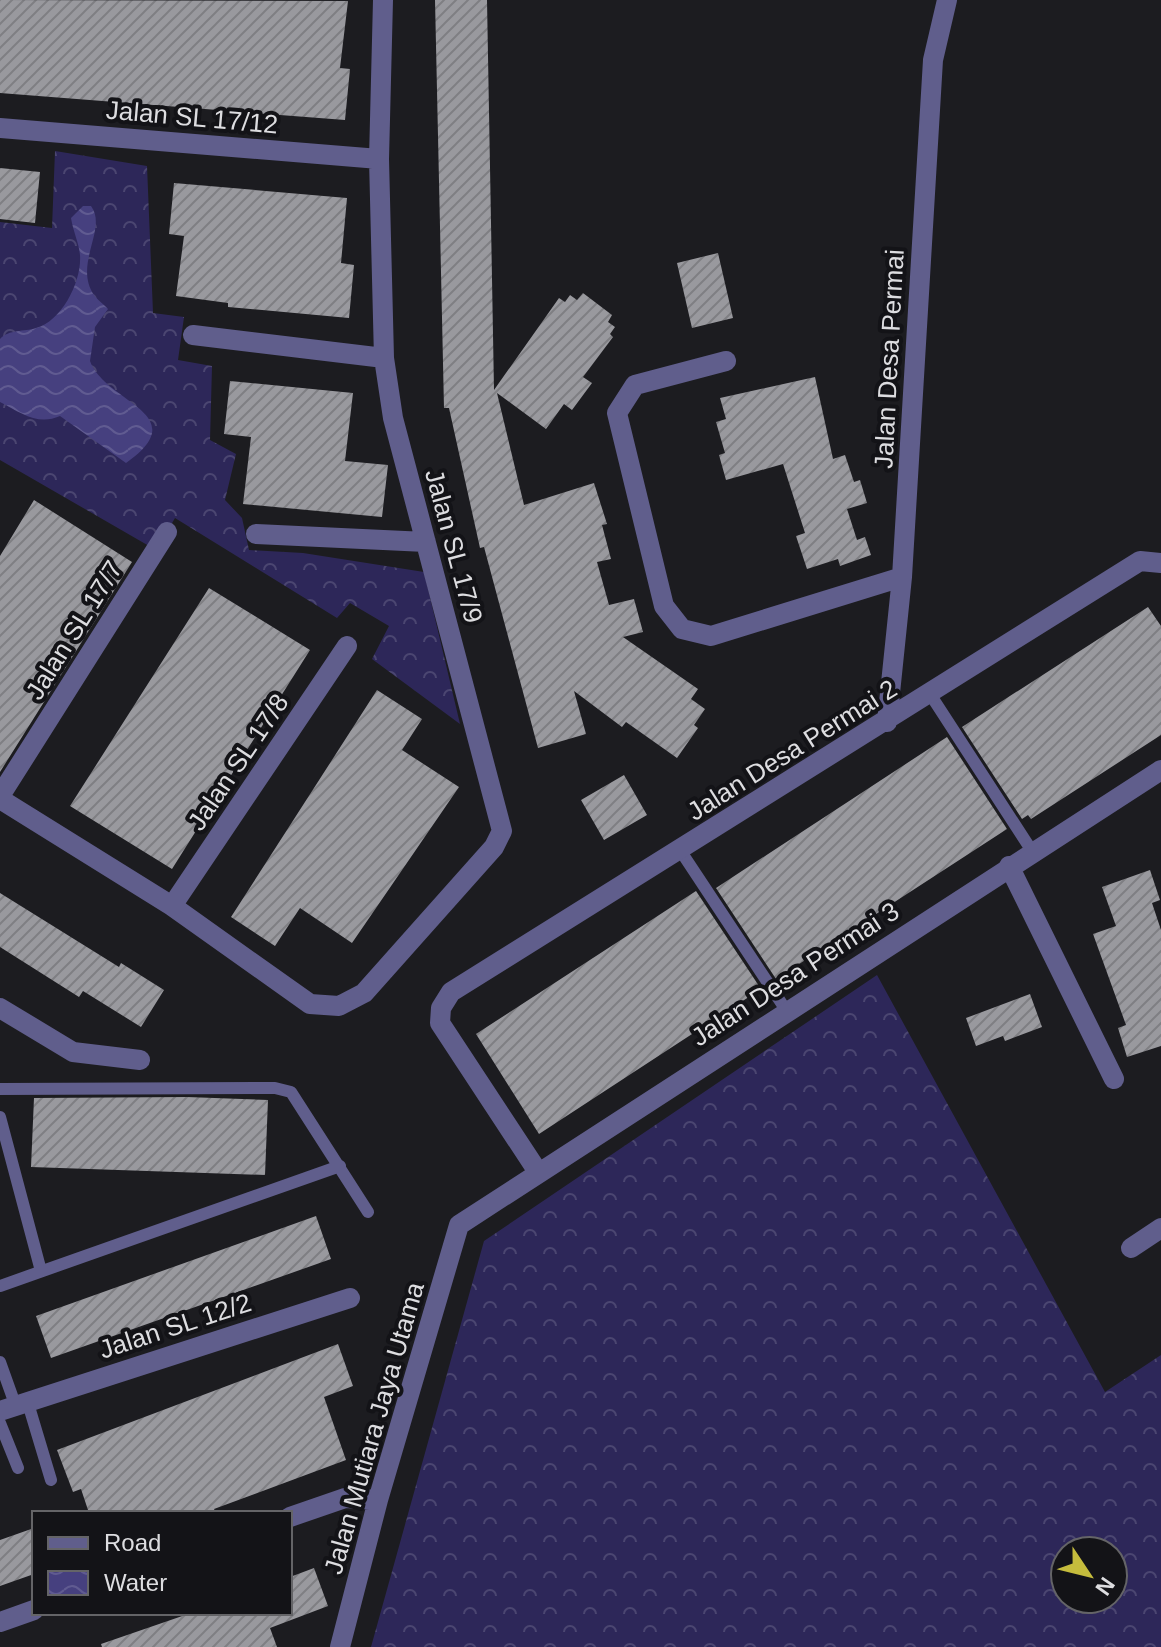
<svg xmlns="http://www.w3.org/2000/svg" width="1161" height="1647" viewBox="0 0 1161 1647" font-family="Helvetica,sans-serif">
	<defs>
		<pattern id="forest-crowns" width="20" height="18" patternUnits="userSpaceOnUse" patternTransform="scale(2)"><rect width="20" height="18" fill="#2d2759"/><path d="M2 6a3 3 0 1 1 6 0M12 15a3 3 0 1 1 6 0" fill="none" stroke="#4b4671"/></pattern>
		<pattern id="water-waves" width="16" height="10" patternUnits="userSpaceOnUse" patternTransform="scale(2)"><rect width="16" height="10" fill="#46407f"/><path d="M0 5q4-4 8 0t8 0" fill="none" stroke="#605b91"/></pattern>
		<pattern id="building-hatch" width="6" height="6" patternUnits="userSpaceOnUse" patternTransform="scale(2)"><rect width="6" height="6" fill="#99999e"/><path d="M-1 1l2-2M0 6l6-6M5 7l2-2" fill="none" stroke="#7f7f83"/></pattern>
	</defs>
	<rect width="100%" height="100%" fill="#1c1c20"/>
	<path fill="url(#forest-crowns)" fill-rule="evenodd" d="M55,151l92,15 6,147 31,4 -6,43 34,6 -2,74 26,14 -11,46 17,18 7,32 54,3 121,19 36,152 -88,-65 17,-33 -39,-23 -13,15 -162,-100 -19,32 -156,-90v-238l52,6z
		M877,975l228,417 56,-37v292h-790l113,-406zM1065,1551h48v48h-48z"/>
	<path fill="url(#water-waves)" d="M83,206h8c17,23 -18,58 3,89 3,5 10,9 14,14l-13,18 -5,34c16,43 106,52 36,102l-66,-47c-22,10 -39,-3 -60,-14v-63c9,-10 24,-7 36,-11 26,-7 46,-47 44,-73 -1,-12 -7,-24 -9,-37z"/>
	<path fill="url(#building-hatch)" d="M0,0l348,1 -8,67 10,1 -5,51 -345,-27z
		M435,0h52l7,390 65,-92 6,4 5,-7 7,5 6,-7 29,22 -4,7 7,5 -5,7 3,3 -30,40 9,6 -20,27 -8,-6 -18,25 -49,-36 27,112 70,-22 13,41 -5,1 9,34 -14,3 12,43 25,-6 9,33 -20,5 75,52 -7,10 14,10 -11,16 4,3 -21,30 -51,-36 -4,5 -48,-36 12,43 -48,14 -54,-201 -4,1 -31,-140h-5z
		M0,168l40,4 -5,51 -35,-4z
		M174,183l173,15 -6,65 13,2 -5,53 -121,-11v-4l-52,-7 8,-60 -15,-2z
		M718,253l15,65 -41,10 -15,-65z
		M815,377l18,82 12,-4 9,27 6,-2 7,23 -20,6 10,31 8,-3 6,18 -31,11 -2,-7 -31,10 -11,-33 9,-3 -22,-69 -57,16 -7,-25 6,-2 -9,-31 10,-3 -6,-21z
		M230,381l123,12 -8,68 43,4 -6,52 -139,-13 8,-67 -27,-3z
		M34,500l98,62 -132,210v-216z
		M209,588l101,62 -138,219 -102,-63z
		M1148,607l13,19v109l-130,84 -3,-4 -6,4 -60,-92z
		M377,690l45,29 -20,31 57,37 -107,156 -52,-35 -25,38 -44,-29z
		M947,737l60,92 -231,150 -60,-91z
		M624,775l23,40 -43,25 -23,-40z
		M1150,870l10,30 -8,3 9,27v116l-34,11 -9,-29 8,-3 -33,-91 23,-8 -14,-39z
		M696,891l65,98 -222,145 -63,-100z
		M0,893l119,74 2,-4 43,27 -23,37 -58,-36 -4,6 -79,-50z
		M1030,994l12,33 -37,14 -2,-5 -27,10 -10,-28z
		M187,1097l81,3 -3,75 -234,-8 3,-69z
		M316,1216l15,43 -280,99 -15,-42z
		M338,1344l15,42 -29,11 22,63 -132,49 2,4h-127l-8,-24 -8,3 -16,-42z
		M34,1528v46l-34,12v-46z
		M314,1568l14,38 -58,22 7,19h-175l-1,-3 90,-31h99v-36z"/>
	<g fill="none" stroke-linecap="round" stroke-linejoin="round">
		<path stroke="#605e8c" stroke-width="12" d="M930,694l102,157
			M680,850l106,160
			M0,1089l275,-1 16,4 77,120
			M0,1117l41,154
			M0,1286l340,-120
			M0,1362l15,42
			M27,1400l24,80
			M0,1423l18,45"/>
		<path stroke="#605e8c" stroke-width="20" d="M0,128l379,31
			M193,335l191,23
			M726,361l-91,24 -18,28 47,193 18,23 29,7 191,-59
			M256,534l170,8
			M887,722l15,-145 31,-517 14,-60
			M0,796l167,-264
			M0,799l172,107 138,98 29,2 25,-13 130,-146 8,-16 -109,-413 -9,-60 -5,-199 4,-159
			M1009,866l105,213
			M172,906l175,-260
			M0,1008l73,44 67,8
			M538,1172l-98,-149 1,-15 10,-16 689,-431 21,2
			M1131,1248l30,-20
			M0,1411l350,-113
			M290,1517l55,-19 33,2
			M0,1622l34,-12
			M340,1647l38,-147 81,-275 702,-455"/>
	</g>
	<g text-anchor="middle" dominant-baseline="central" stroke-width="8" stroke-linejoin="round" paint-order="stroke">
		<g font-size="26" fill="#dddde0" stroke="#131317">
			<text transform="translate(192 117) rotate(5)">Jalan SL 17/12</text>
			<text transform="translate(889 359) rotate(-87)">Jalan Desa Permai</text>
			<text transform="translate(454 546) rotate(75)">Jalan SL 17/9</text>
			<text transform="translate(74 630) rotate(-58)">Jalan SL 17/7</text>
			<text transform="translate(792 750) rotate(-32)">Jalan Desa Permai 2</text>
			<text transform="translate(238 762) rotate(-56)">Jalan SL 17/8</text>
			<text transform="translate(795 974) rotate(-33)">Jalan Desa Permai 3</text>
			<text transform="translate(175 1326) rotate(-18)">Jalan SL 12/2</text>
			<text transform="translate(374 1428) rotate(-74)">Jalan Mutiara Jaya Utama</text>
		</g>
	</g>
	<rect x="32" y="1511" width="260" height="104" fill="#131317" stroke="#646467" stroke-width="2"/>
	<rect x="48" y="1537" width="40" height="12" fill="#605e8c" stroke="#646467" stroke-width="2"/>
	<text x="104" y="1551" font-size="24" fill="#dddde0">Road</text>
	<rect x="48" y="1571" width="40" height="24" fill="url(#water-waves)" stroke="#646467" stroke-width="2"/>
	<text x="104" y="1591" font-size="24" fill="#dddde0">Water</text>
	<g transform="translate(1089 1575) rotate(125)"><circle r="38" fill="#131317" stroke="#646467" stroke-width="2"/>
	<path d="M0-6L14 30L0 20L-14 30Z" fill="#c5bc3d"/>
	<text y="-12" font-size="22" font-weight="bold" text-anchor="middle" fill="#dddde0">N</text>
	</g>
</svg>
